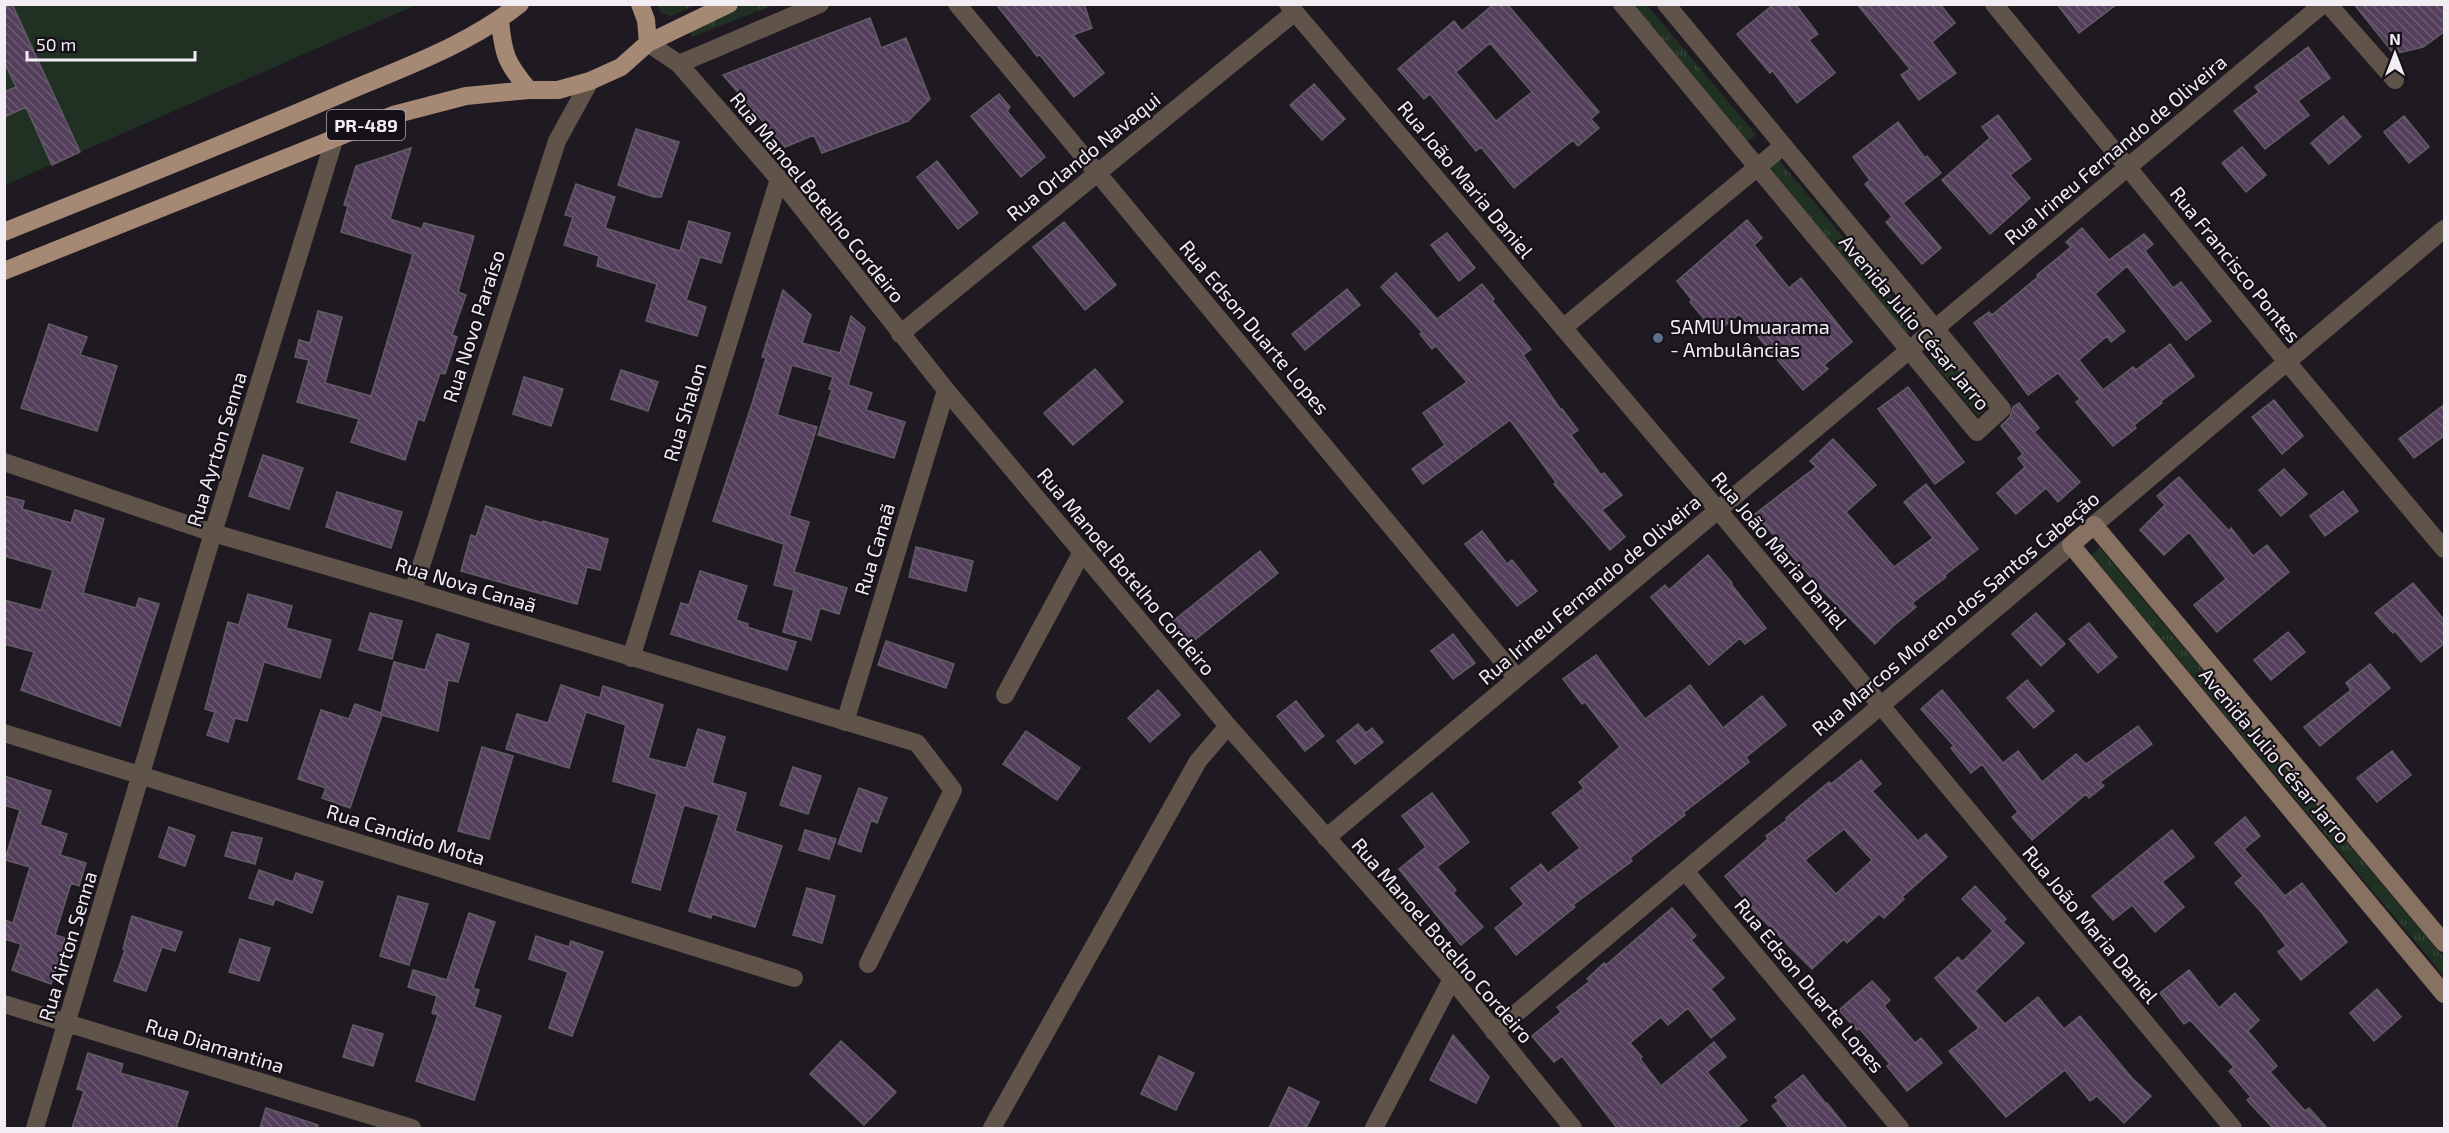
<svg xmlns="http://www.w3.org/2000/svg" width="2449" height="1133" viewBox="0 0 2449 1133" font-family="'Exo 2',sans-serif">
	<defs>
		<pattern id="grass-tufts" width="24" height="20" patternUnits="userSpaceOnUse" patternTransform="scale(1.5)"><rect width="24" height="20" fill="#203124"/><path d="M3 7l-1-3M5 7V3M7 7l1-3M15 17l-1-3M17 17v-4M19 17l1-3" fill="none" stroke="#36453a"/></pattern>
		<pattern id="building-back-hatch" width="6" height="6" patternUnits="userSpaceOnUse" patternTransform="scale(1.5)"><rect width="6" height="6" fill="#533f5b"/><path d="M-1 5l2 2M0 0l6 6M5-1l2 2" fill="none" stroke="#6c5b73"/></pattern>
	</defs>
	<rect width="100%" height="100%" fill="#1f1a22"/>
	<path fill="url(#grass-tufts)" d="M659,5v-1l37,1 -25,11 -10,-3z
		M744,5h29l-81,32 -3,-7z
		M1632,5h15l109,130 -9,7z
		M1779,160l137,165 -9,9 -138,-166z
		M1941,350l47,57 -10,9 -47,-56z
		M2100,548l344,410v18l-353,-421z"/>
	<path fill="#203124" d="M5,5h411l-411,180z"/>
	<path fill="url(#building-back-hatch)" stroke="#625c65" stroke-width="1.5" fill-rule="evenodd" d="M4,4h8l68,148 -28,13 -26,-58 -22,10v-25l12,-5 -12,-26z
		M996,4h88l8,24 -19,7 31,38 -30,24 -34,-42 -3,1z
		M1494,4h13l92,108 -8,7 8,9 -21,18 -5,-6 -59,48 -33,-41 -5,4 -46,-57 -6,5 -26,-30 56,-48 8,10zM1490,43l42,49 -36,29 -40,-49z
		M1774,4h21l23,30 -9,6 26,33 -38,30 -25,-33 -2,3 -33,-39z
		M1857,4h83l15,19 -23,19 24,31 -37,27 -18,-25 9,-6z
		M2057,4h60l-38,29z
		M2354,4h91v27l-22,16 -29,7z
		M870,18l11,30 25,-10 24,61 -22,22 -86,32 -8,-18 -29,12 -62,-72z
		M2308,47l22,31 -32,23 11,14 -44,34 -31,-38 25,-19 -4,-5z
		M1314,84l31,35 -23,21 -32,-35z
		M999,94l11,13 -3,4 38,46 -24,20 -50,-61z
		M1998,115l33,44 -21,16 20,23 -40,36 -48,-54 48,-42 -8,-11z
		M2343,116l18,21 -32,27 -18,-21z
		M2404,116l25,31 -20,16 -25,-31z
		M1898,122l27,36 2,-2 14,17 -38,30 38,45 -19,16 -36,-42 6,-5 -27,-33 5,-4 -17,-23z
		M636,129l43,13 -18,55h-7l-36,-12z
		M2242,147l24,28 -20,17 -24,-29z
		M411,148l-21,71 32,10 2,-6 50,13 -16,56 8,3 -14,40 5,2 -12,37 -5,-1 -16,48 -6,-2 -13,41 -54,-18 8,-23 -62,-17 12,-42 -14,-3 4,-17 11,3 8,-32 24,6 -17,66 46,13 42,-142 -72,-22 7,-26 -4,-1 12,-39z
		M937,161l41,52 -20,16 -41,-52z
		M576,184l39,13 -10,31 75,23 9,-30 41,12 -9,30 -21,-6 -14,43 20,7 -9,29 -51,-15 11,-37 -60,-18 2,-10 -35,-11 9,-28 -8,-2z
		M1747,220l15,18 -8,7 35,43 12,-10 51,64 -28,23 4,4 -25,21 -64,-76 -23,19 -26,-31 2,-2 -15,-19z
		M1064,222l52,63 -31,25 -52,-63z
		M2082,228l27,32 35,-26 9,10 -8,7 28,37 8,-6 30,39 -25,19 -59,-74 -32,28 30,37 -14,11 -4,-6 -28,24 24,30 30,-23 3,3 34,-26 24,32 -34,26 2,1 -28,22 2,3 -23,18 -37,-44 4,-3 -22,-26 -30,22 -54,-72 15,-11 3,3 46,-38 -1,-2 34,-28 -5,-5z
		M1447,233l28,35 -16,13 -28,-36z
		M1396,273l41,46 45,-35 12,15 -2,2 39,48 -8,6 38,55 1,-1 16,21 -7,5 30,40 3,-2 18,22 -20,15 23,27 -15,13 -56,-66 2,-2 -46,-62 -87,64 -11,-15 33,-24 -22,-32 44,-31 -31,-36 -4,3 -12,-15 2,-2 -41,-45z
		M1347,289l13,16 -55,45 -13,-16z
		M783,290l28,25 -9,28 38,10 11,-37 14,12 -17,57 24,8 -6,17 39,12 -11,36 -76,-23 14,-46h-3l4,-12 -41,-12 -15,50 40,12 -28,89 20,6 -15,50 53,16 -8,26 -19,-6 -9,32 -28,-8 11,-42 -20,-5 10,-41 -71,-23 38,-114 15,-49 -4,-1z
		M49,324l38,13 -7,18 37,11 -20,65 -76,-23z
		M1095,369l28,33 -50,43 -29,-32z
		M621,370l37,12 -10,29 -37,-12z
		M524,377l39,12 -12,37 -38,-12z
		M1908,387l56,75 -29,22 -57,-75z
		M2274,400l29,36 -21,18 -30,-37z
		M2019,403l20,25 -5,4 46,50 -22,20 -12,-14 -30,26 -19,-21 28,-26 -7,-9 5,-4 -22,-28 9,-9 3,-10z
		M2445,404v31l-31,23 -15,-19z
		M1833,439l43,46 -30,27 48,55 39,-29 -29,-36 22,-18 52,65 -33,26 1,2 -34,26 4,4 -24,20 -17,17 -51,-52 -69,-78 61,-47 -6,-6z
		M263,455l40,13 -14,41 -40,-13z
		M2284,469l23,25 -26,22 -22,-26z
		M2179,477l50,54 2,-3 22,28 14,-11 22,27 -72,60 -23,-27 32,-26 -37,-47 -25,23 -24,-25 25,-25 -8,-9z
		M2343,491l15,20 -33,25 -15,-20z
		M337,492l65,20 -11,36 -65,-21z
		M4,496l20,5 -2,8 49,14 4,-13 29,9 -21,74 53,15 3,-10 20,6 -39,122 -99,-36 13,-38 -30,-8v-44l37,10 12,-40 -49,-14z
		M486,506l57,17v-2l65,18 -8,31 -13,-3 -10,37 -116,-33 10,-36 5,2z
		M1482,531l25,33 5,-4 25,31 -20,15 -52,-62z
		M916,547l57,14 -7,30 -57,-14z
		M1260,551l18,22 -87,70 -18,-22z
		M1708,555l24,28 -1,1 35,44 -21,16 -5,-6 -31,27 -58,-68 14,-12 4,5z
		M700,571l47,15 -11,34 12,4 -1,3 49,15 -9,28 -116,-36 10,-31 8,2z
		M2413,583l32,38v22l-24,19 -26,-31 -2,2 -18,-20z
		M248,594l44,12 -6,22 45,12 -11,38 -56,-16 -17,59 -12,-3 -7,24 -21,-7 8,-23 -10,-3 23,-87 11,3z
		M370,613l32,8 -10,38 -33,-9z
		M2036,613l29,31 -24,22 -29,-32z
		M2089,623l28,34 -19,16 -29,-34z
		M2288,632l17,20 -34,28 -17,-20z
		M437,634l32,10 -11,38 -10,-2 -10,51 -56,-16 -32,93 -28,-10 4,-10 -28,-9 23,-69 28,9 6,-15 26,9 13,-51 31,8z
		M1453,634l22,29 -22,16 -22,-28z
		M886,641l68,23 -8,24 -68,-23z
		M1596,655l49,64 45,-34 33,43 39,-32 24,29 -40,32 3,5 -66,51 2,2 -55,43 2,3 -59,44 2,2 -59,48 -21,-27 29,-24 -13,-16 30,-24 7,9 32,-25 -28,-35 32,-25 -5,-6 41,-35 -35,-45 -3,2 -19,-25z
		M2370,664l20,24 -70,58 -16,-19 47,-37 -5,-7z
		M2027,680l27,31 -20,17 -27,-30z
		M561,685l39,13 3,-12 60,19 -15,53 38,10 12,-39 27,8 -13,46 34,10 -11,38 47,15 -27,81 -43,-13 -1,4 -22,-7 30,-96 -35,-10 -24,85 -28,-8 25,-88 -44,-13 13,-56 -40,-13 -17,56 -63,-19 11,-35 31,9z
		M1158,690l22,25 -30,27 -22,-24z
		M1942,690l61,73 15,-12 24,31 34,-28 10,10 52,-38 14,18 -52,38 4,4 -15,12 -3,-4 -54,46 -20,-23 6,-5 -36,-48 -11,9 -20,-25 3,-2 -33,-37z
		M1296,701l28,35 -19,15 -28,-35z
		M1358,724l8,9 6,-5 11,14 -28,22 -18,-23z
		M1026,731l54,37 -23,32 -54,-36z
		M482,747l31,9 -24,83 -31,-8z
		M2392,751l19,24 -34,27 -20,-24z
		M1861,760l20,24 -9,7 46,50 8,-7 21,23 -45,40 2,2 -20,19 -5,-4 -32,29 -3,-4 -32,30 -59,-59 -28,-34 43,-37 -2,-3 21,-16 -1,-2 43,-36 2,2zM1844,829l28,31 -36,34 -31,-34z
		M793,767l28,9 -13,38 -28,-9z
		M4,776l47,15 -11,34 27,9 -7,21 26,8 -7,23 -8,-3 -16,52 10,3 -14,46 -39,-14 9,-26 -17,-5v-19l9,3 17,-56 -25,-7 15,-50 -16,-5z
		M859,788l28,10 -10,25 -6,-3 -10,32 -23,-8z
		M1432,793l37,49 -32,25 19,23 -3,3 30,34 -22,18 -62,-76 27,-22 -24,-31z
		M2245,817l15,19 -16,13 41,47 17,-13 45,59 -46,38 -23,-28 8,-6 -24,-33 -27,-30 8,-7 -28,-33z
		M169,827l26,9 -10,30 -26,-9z
		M805,830l31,9 -7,20 -30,-9z
		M2172,830l22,27 -32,25 22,25 -29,25 -23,-27 -19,15 -21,-24z
		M232,832l30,6 -7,26 -30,-8z
		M259,870l34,12 3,-9 27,9 -11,31 -37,-14 -2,6 -24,-7z
		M1975,886l31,33 -3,3 21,21 -49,48 30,33 33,-27 26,32 16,-13 52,62 19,18 -27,27 -27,-27 -7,5 -25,-31 -59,47 -57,-66 30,-23 -44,-50 23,-21 4,5 31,-31 -31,-32z
		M807,888l28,8 -13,47 -29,-8z
		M398,896l30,8 -19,61 -29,-9z
		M1672,908l24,28 -5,4 33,38 -13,11 24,30 -24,19 -23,-30 -20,17 -7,-8 -31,26 12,14 -2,2 21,27 53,-44 12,15 -19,15 40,48 -11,8h-119l-55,-72 -8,6 -22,-26 29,-24 -4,-5 33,-26 -3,-2 17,-16 2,2z
		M469,913l26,9 -22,66 6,2 -5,17 27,9 -27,84 -58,-19 22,-66 -6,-2 5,-17 -29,-9 5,-17 34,10z
		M132,916l50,16 -7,19 -13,-4 -16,44 -32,-10 11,-31 -2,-1z
		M536,936l33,11 2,-6 32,11 -31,84 -23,-8 19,-56 -39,-13z
		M240,939l30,9 -11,33 -30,-9z
		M2189,970l30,38 16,-15 24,27 -11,11 29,35 -7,6 35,39 4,-3 18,20h-54l-26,-28 4,-3 -22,-26 5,-4 -44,-47 -6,4 -24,-31z
		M1872,981l18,19 -6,6 31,37 6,-5 21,25 -35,28 -20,-25 3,-2 -31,-36 -2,2 -18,-20z
		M2377,989l24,28 -27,24 -24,-28z
		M353,1025l30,9 -10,32 -30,-9z
		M1453,1035l36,42 -13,26 -46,-23z
		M841,1041l55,51 -32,33 -54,-51z
		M88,1053l35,11 -3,9 68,19 -12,36h-104l12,-37 -7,-2z
		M1159,1056l35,17 -18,37 -35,-16z
		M1803,1075l23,29 1,-1 20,25h-58l-17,-22 7,-5 -4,-4z
		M1289,1087l30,15 -13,26h-37z
		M266,1108l52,17 -1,3h-57z"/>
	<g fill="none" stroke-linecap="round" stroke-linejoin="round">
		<path stroke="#605349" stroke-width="18" d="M957,4l560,674
			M1288,4l430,506 515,618
			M1622,4l355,428 25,-23 -336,-405
			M1994,4l293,358 157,187
			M2328,4l67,76
			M648,43l31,21 100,115 167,211 282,336 224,253 121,149
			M679,64l141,-60
			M1563,328l220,-182
			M900,334l395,-322
			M4,462l209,71 200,58 504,152 36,47 -85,174
			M2094,525l350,-296
			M413,591l144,-450 33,-60
			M631,658l148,-479
			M1005,695l77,-143
			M845,722l101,-332
			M4,733l790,245
			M1326,838l997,-834
			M1685,871l215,257
			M4,1004l408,124
			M1494,1032l577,-487
			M35,1128l178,-595 122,-396
			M992,1128l206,-367 30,-35
			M1374,1128l78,-149"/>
		<path stroke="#877261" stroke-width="18" d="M2444,943l-350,-418 -23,20 373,449"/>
		<path stroke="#a58974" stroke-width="18" d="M640,4l6,16 2,23
			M500,20c3,34 6,43 29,70
			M4,232c114,-46 229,-91 342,-140 59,-25 122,-47 174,-88
			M4,271l389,-156 73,-19 63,-6h29l32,-9 31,-14 27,-24 81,-39"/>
	</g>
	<circle fill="#5c6f8a" stroke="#161118" stroke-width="2" cx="1658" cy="338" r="6"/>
	<g text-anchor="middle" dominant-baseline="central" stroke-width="4.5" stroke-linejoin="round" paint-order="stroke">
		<rect fill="#161118" stroke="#afabb1" stroke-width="1.5" x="327" y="110" width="78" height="30" rx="4.5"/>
		<g font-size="18" font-weight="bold" fill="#f1edf3">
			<text x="366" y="125">PR-489</text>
		</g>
		<g font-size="20" fill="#f1edf3" stroke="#161118">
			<text transform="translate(2115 149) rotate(-40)">Rua Irineu Fernando de Oliveira</text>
			<text transform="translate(1083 156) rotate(-39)">Rua Orlando Navaqui</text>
			<text transform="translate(1466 179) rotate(50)">Rua João Maria Daniel</text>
			<text transform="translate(818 197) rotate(51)">Rua Manoel Botelho Cordeiro</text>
			<text transform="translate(2236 264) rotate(51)">Rua Francisco Pontes</text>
			<text transform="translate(1915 322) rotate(50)">Avenida Julio César Jarro</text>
			<text transform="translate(473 326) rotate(-72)">Rua Novo Paraíso</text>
			<text transform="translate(1255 327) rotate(50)">Rua Edson Duarte Lopes</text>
			<text transform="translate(684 412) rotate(-73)">Rua Shalon</text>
			<text transform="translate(216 449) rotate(-73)">Rua Ayrton Senna</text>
			<text transform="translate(874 549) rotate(-73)">Rua Canaã</text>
			<text transform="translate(1780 550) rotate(50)">Rua João Maria Daniel</text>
			<text transform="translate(1127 571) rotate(50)">Rua Manoel Botelho Cordeiro</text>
			<text transform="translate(466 584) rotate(17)">Rua Nova Canaã</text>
			<text transform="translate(1589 589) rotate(-40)">Rua Irineu Fernando de Oliveira</text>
			<text transform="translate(1955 613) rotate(-40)">Rua Marcos Moreno dos Santos Cabeção</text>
			<text transform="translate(2275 755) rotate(50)">Avenida Julio César Jarro</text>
			<text transform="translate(406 834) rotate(17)">Rua Candido Mota</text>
			<text transform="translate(2091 924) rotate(50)">Rua João Maria Daniel</text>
			<text transform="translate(1443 940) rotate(49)">Rua Manoel Botelho Cordeiro</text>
			<text transform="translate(67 946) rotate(-73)">Rua Airton Senna</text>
			<text transform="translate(1810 985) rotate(50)">Rua Edson Duarte Lopes</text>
			<text transform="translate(215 1045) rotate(17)">Rua Diamantina</text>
		</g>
		<g font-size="20" fill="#f1edf3" stroke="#161118" text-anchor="start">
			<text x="1670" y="326">SAMU Umuarama<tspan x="1670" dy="23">- Ambulâncias</tspan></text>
		</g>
	</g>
	<rect width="2449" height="1133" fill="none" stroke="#f1edf3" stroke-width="12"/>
	<g transform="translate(2395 54)" stroke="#161118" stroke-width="4.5" paint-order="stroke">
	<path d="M0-4.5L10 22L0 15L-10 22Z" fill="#f1edf3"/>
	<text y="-9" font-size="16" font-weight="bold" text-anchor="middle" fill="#f1edf3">N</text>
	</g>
	<path d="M27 51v9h168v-9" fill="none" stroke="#f1edf3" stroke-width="3"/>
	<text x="36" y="51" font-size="18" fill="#f1edf3" stroke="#161118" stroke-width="4.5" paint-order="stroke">50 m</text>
</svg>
